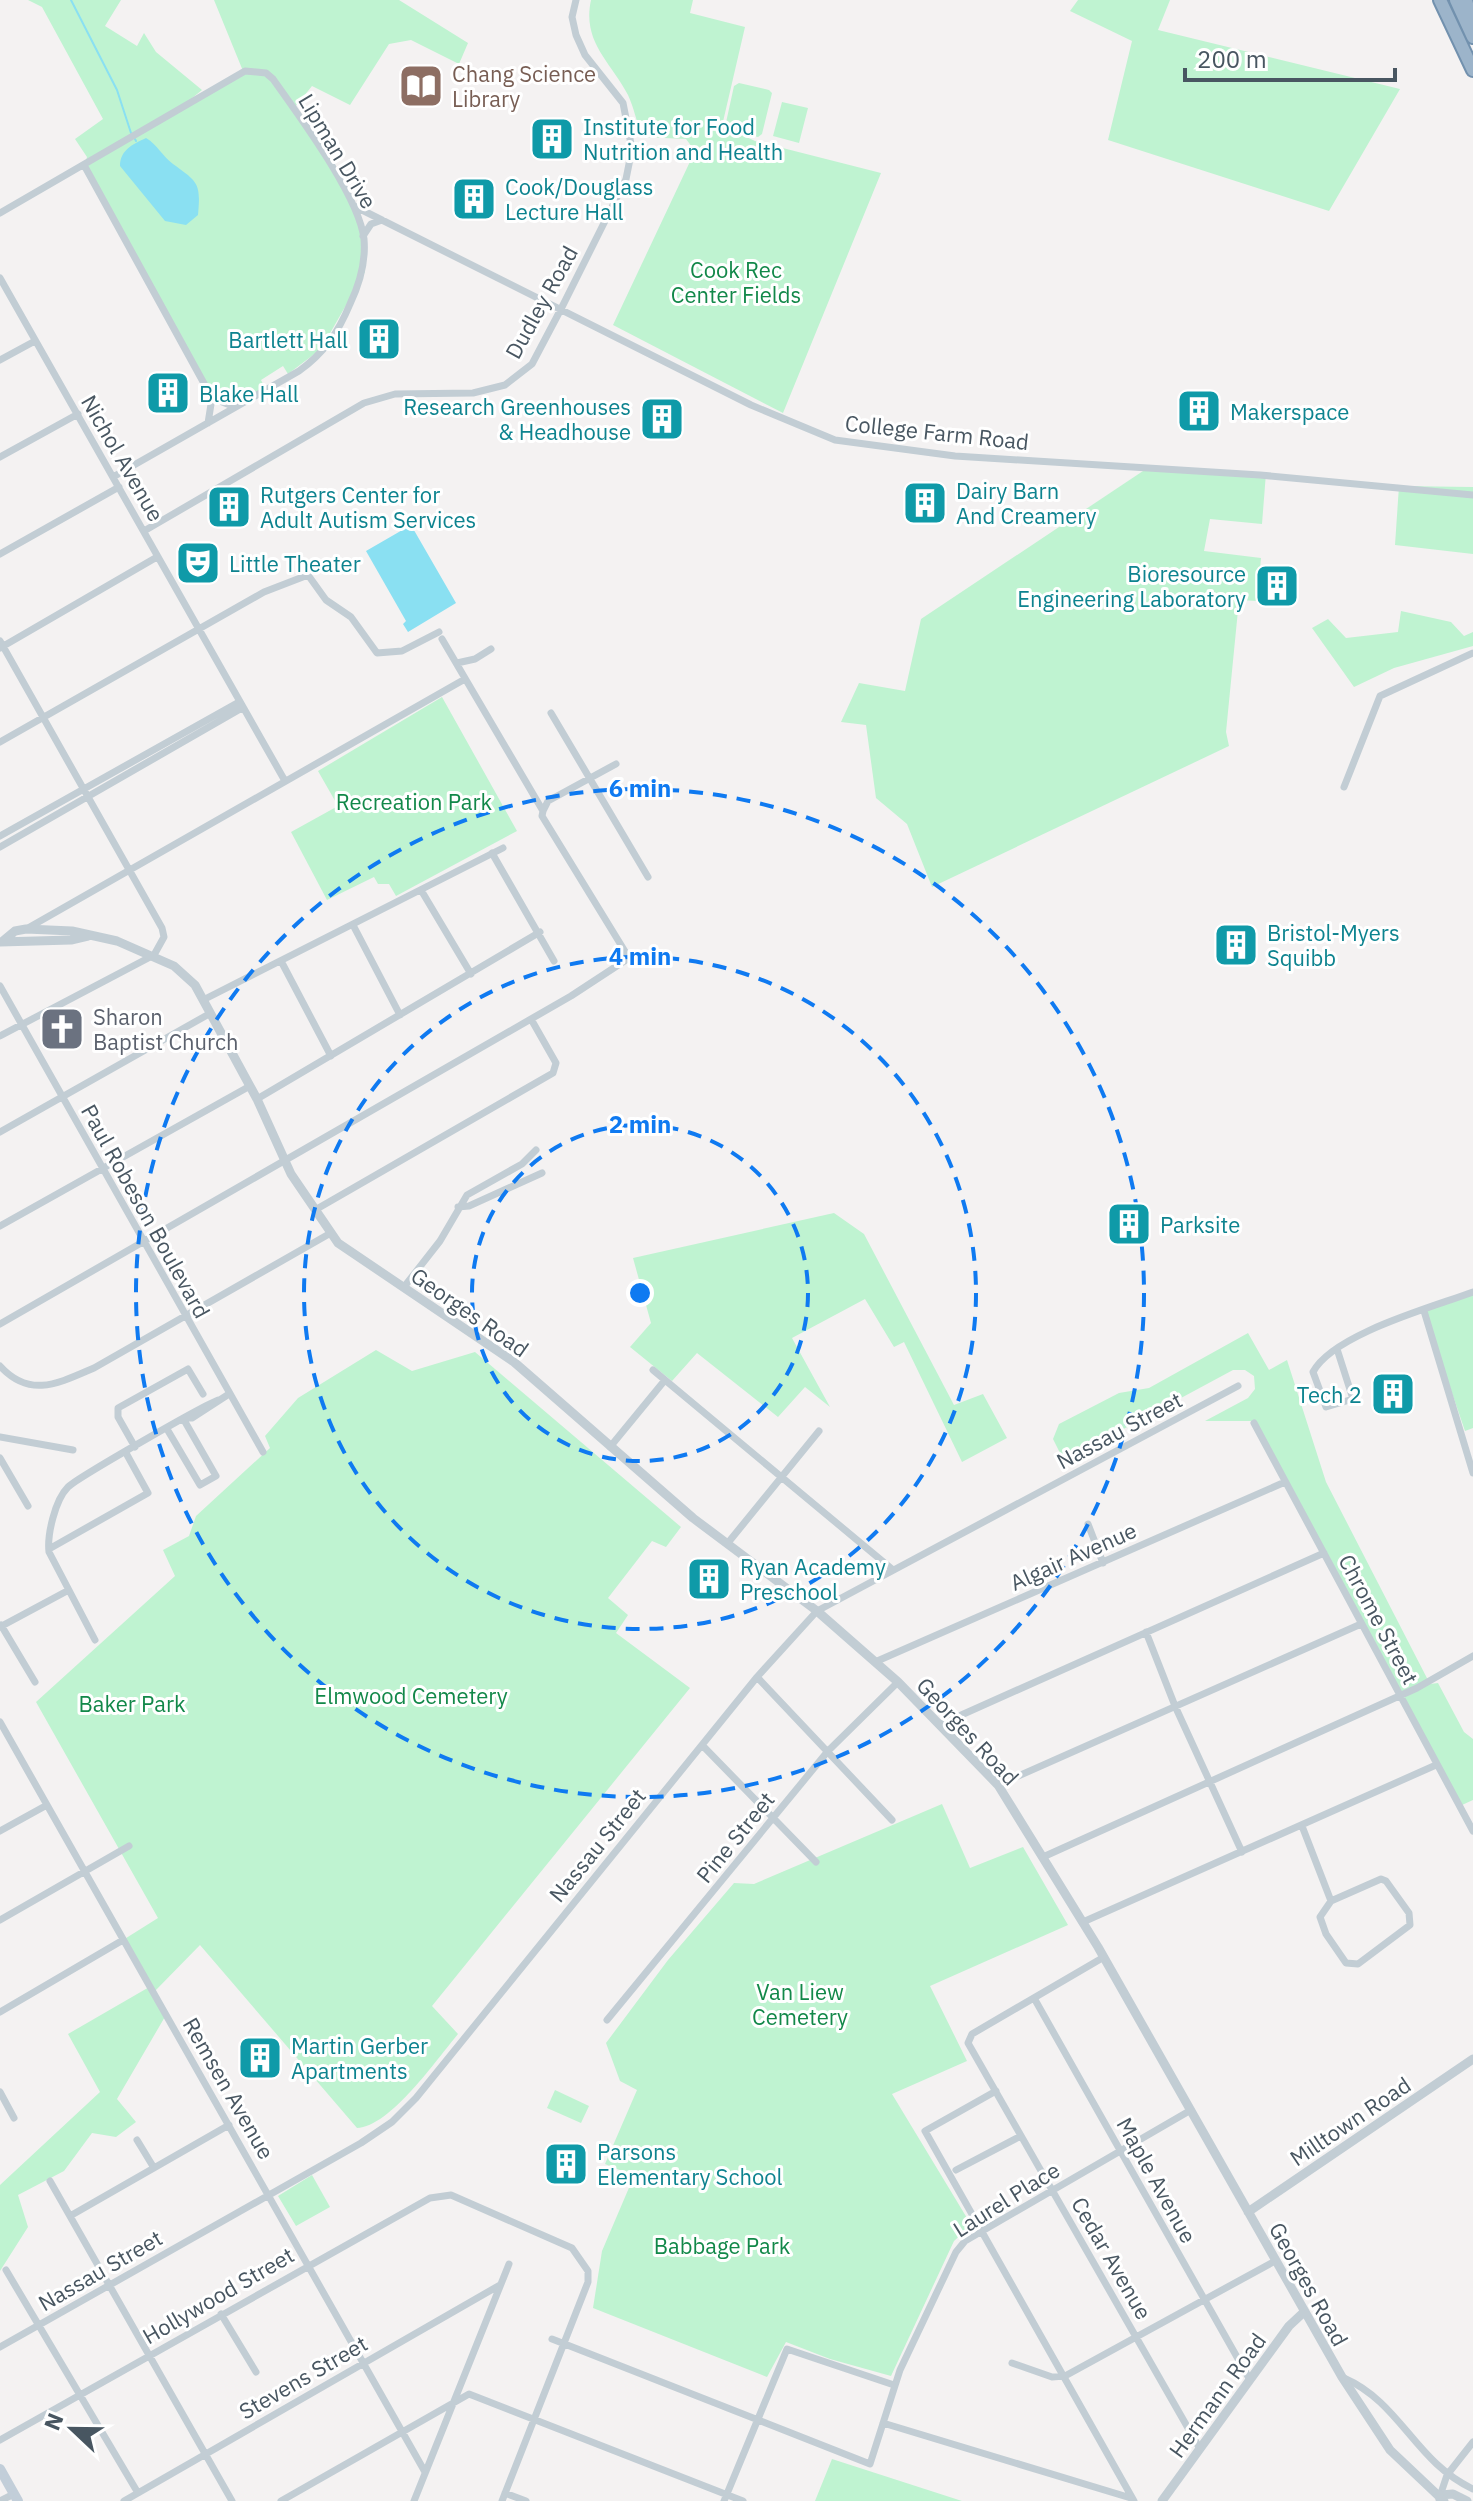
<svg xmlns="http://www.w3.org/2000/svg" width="1473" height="2501" viewBox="0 0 1473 2501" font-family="'IBM Plex Sans',sans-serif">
	<rect width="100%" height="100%" fill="#f4f2f2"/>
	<path fill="#bff3d1" d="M28,0h93l-16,26 32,20 7,-13 12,19 46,38 -11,9 52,-28 -29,-71h185l69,43 -9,21 -48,-24 -22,4 -39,61 -38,-19 -17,21 67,114 3,51 -44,77 -33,25 -5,-8 -22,14 4,8 -30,19 -23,-9 -127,-234 2,-7 -12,-18 28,-20 -61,-112z
		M591,0h102l-3,13 55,14 -23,99 3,1 9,-41 5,-3 30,7 3,3 -10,41 -4,3 -22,-5 19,9 126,32 -98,240 -170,-88 82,-174 -9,-12 -44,-2c-5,-14 -8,-29 -14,-42 -18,-34 -46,-53 -37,-95z
		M1078,0h92l-12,30 242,59 -71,122 -221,-71 24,-99 -62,-30z
		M782,102l26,6 -9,35 -26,-7z
		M1149,467l117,6 -4,51 -52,-5 -6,32 57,7 -4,43 -18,-1 -13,132 3,14 -297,141 -25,-63 -31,-26 -10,-73 -25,-3 18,-39 46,8 16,-72z
		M1399,486l74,1v67l-78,-9z
		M1401,611l50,11 13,14 9,-4v14l-79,22 -40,19 -42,-59 16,-9 18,19 52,-6z
		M442,697l75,134 -121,65 -7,-12h-11l-4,-7 -47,23 -36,-68 47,-26 -20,-35z
		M834,1213l30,21 90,171 29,-11 24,44 -45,24 -58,-120 -10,5 -29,-48 -73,39 38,69 -25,-20 -27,30 -81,-64 -25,28 -42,-34 21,-24 -18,-65z
		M1473,1292v136l-8,3 -41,-120z
		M1248,1333l21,37 18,-10 39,122 104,202 8,-1 26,49 9,7v61l-11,5 -206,-384h-51l43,-23 7,-9 -1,-13 -9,-6h-12l-169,91 -11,-22 6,-15 60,-31 30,-5z
		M376,1350l36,21 63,-19 206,175 -15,20 -14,-6 -44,57 20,17 -12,18 74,55 -258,318 26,28c-21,25 -68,93 -101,94l-157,-183 -45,46 11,24 -49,84 19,23 -20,15 -24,-4 -28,38 -46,24 10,32 -28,44v-86l100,-93 -32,-58 83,-48 -28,-46 35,-22 -122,-216 139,-126 -12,-26 26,-14 7,-20 74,-68 -5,-12 33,-38z
		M942,1804l28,64 53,-21 45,78 -138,61 37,75 -75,33 75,124 -1,12 -12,11 -63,135 -61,-17 -44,-17 -19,35 -174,-69 9,-57 32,-75 -29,-12 32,-74 -17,-9 -14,-38 62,-83 66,-77 20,1z
		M555,2090l34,16 -8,17 -34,-15z
		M312,2175l18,32 -34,19 -18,-30z
		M832,2459l130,42h-147z"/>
	<path fill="#8ae0f2" d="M146,138c12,7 16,18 27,26 25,18 28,19 25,51l-12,10 -21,-4 -45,-55c0,-16 13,-22 26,-28z
		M411,525l45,78 -48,29 -5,-8 3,-3 -40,-70z"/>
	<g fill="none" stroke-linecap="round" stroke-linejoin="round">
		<path stroke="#8ae0f2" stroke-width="2" d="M71,0l46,90 14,43
			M135,139l1,2"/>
		<g stroke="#7291ae" stroke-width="16">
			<path id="trunk" d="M1440,0l33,70
				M1456,0l17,37
				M1466,0l5,20"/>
		</g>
		<path stroke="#c2cdd4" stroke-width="7" d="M84,165l128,233 23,9
			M354,206l397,199 84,35 120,16 305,19 213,20
			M0,213l245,-142 21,2 7,6c26,37 86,117 91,160 2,23 -4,44 -14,65 -12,29 -26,49 -51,67l-186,106
			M363,236l8,-12 11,-4
			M0,278l285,503
			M0,360l35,-19
			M208,423l4,-25
			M0,457l78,-43
			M144,531l220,-128 31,-9 78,-1 32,-8 27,-21 29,-55 65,-130 6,-30 -9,-46 -38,-48 -9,-20 -4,-18 4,-17
			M0,554l119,-67
			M0,641l162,287 2,9 -10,18 -154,81
			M0,648l157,-91
			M457,663l18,-4 16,-10
			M551,713l97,164
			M0,742l264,-150 44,-17 18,25 25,17 26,36 25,-2 37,-19
			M1344,787l36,-91 93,-43
			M543,811l5,-10 68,-37
			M0,836l239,-134
			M0,847l242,-139
			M492,853l62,108
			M421,890l50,84
			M353,925l47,90
			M28,928l437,-249
			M281,961l50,95
			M0,986l263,466
			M203,1000l300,-152
			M257,1099l283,-167
			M0,1132l209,-118
			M458,1207l11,-1 73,-33
			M315,1210l238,-137 3,-10 -25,-44
			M0,1226l250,-140
			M404,1287l36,-46 27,-46 55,-31 14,-14
			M1424,1311l49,162
			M0,1324l571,-328 58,-38 -87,-142 1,-5 -101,-172
			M1337,1349l16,50 -27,8 -13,-35c20,-38 120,-65 160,-80
			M0,1366c30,33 59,17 94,2l235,-134
			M653,1370l240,200
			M187,1418h5l37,-24
			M1254,1423l219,408
			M167,1429l33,56 16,-9 -32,-56
			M0,1437l73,13
			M135,1447l-17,-30v-9l70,-39 15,25
			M610,1447l55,-67
			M0,1458l28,48
			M1088,1524l15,39
			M727,1544l92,-113
			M49,1549l99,-56 -22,-40
			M1,1625l34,57
			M0,1627l67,-36
			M1146,1632l29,74 67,146
			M95,1640l-46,-88c-2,-17 6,-52 19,-65 9,-9 141,-85 151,-87
			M875,1662l410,-180
			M757,1677l135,143
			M0,1722l425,750
			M939,1725l385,-172
			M702,1745l114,117
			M998,1785l363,-161
			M1302,1826l29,75 -11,16 6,17 20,29 12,1 52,-39 -1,-12 -23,-32 -5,-2 -50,22
			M0,1831l47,-26
			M1043,1857l374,-169 56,-32
			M0,1920l129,-74
			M1083,1922l353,-157
			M1104,1957l-132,77 -4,9 232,406
			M1034,1998l216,382
			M0,2012l123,-72
			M607,2020l221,-269 70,-69
			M996,2091l-71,40 209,370
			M0,2092l14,26
			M137,2140l17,28
			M956,2170l65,-34
			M50,2181l182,320
			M70,2216l159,-91
			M6,2270l132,223
			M221,2314l35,58
			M552,2339l318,125 30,-94 56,-118 9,-11 226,-131
			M0,2347l361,-204 31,-21 24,-24 341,-421 60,-66 421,-225
			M1012,2363l40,14 13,-1 210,-115
			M1344,2378c57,25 71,84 129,111
			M883,2423l248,75
			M0,2440l430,-242 21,-3 121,53 16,23v11l-86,219
			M505,2493l21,8
			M1439,2499l8,-24 26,-33
			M0,2501l14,-7
			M124,2501l376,-216
			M281,2501l188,-107 274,107
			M414,2501l95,-237
			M724,2501l63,-152 107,36"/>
		<path stroke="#c2cdd4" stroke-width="9" d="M3,941l12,-10 11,-2 46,2 45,10 57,25 21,19 62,114 34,75 47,69 176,119 179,156 124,93 81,71 100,103 100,162 244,430 48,73 54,51
			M0,942l71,-2 17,-4
			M1248,2212l225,-153
			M1440,2495l13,-1 14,7
			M1162,2501l127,-175 15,-14"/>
		<path stroke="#c2ced9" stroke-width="10" d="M0,2469l18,32"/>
		<use href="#trunk" stroke="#9cb4ca" stroke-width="12"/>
	</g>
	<g fill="none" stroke="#0f7af1" stroke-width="4" stroke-dasharray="14 10">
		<circle cx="640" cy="1293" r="168"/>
		<circle cx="640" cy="1293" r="336"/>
		<circle cx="640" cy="1293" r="504"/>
	</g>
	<defs>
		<g id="library-square" transform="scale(2.3)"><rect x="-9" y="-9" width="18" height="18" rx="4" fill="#8d6e63" stroke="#fff"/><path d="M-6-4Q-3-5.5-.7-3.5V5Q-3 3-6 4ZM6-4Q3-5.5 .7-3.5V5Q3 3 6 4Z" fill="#fff"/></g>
		<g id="building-square" transform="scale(2.3)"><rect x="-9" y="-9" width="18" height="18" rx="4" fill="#0f9aa8" stroke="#fff"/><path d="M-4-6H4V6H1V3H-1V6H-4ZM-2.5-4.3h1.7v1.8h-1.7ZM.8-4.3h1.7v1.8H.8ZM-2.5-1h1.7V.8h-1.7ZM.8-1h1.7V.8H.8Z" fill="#fff"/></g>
		<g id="theatre-square" transform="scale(2.3)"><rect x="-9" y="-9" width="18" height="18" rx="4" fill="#0f9aa8" stroke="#fff"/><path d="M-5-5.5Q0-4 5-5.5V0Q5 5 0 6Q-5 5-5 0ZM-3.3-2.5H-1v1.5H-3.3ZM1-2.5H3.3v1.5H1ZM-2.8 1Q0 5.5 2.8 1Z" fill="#fff"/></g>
		<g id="church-square" transform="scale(2.3)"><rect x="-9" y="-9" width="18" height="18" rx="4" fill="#6b7280" stroke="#fff"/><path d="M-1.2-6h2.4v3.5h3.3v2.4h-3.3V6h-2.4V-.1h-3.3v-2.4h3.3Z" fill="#fff"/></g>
	</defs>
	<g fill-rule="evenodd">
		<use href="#library-square" x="421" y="86"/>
		<use href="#building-square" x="552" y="139"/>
		<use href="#building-square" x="474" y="199"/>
		<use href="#building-square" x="379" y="339"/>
		<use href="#building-square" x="168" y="393"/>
		<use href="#building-square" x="1199" y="411"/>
		<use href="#building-square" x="662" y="419"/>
		<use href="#building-square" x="925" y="503"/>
		<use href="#building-square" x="229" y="507"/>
		<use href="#theatre-square" x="198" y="563"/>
		<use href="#building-square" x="1277" y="586"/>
		<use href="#building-square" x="1236" y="945"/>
		<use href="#church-square" x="62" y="1029"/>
		<use href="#building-square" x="1129" y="1224"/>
		<use href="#building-square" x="1393" y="1394"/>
		<use href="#building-square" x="709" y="1579"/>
		<use href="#building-square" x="260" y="2058"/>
		<use href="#building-square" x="566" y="2164"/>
	</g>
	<g text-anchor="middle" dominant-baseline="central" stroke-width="6" stroke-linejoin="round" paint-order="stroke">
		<g font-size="22" fill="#785e54" stroke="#fff" text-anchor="start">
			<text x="452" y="73">Chang Science<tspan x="452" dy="25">Library</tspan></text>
		</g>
		<g font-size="22" fill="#0d838f" stroke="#fff" text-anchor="start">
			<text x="583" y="126">Institute for Food<tspan x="583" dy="25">Nutrition and Health</tspan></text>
			<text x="505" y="186">Cook/Douglass<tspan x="505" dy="25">Lecture Hall</tspan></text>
			<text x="348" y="339" text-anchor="end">Bartlett Hall</text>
			<text x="199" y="393">Blake Hall</text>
			<text x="631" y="406" text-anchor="end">Research Greenhouses<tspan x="631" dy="25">&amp; Headhouse</tspan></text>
			<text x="1230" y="411">Makerspace</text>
			<text x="956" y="490">Dairy Barn<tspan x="956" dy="25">And Creamery</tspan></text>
			<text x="260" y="494">Rutgers Center for<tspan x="260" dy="25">Adult Autism Services</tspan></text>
			<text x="229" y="563">Little Theater</text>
			<text x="1246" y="573" text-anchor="end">Bioresource<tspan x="1246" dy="25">Engineering Laboratory</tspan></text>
			<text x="1267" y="932">Bristol-Myers<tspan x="1267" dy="25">Squibb</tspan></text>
			<text x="1160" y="1224">Parksite</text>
			<text x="1362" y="1394" text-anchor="end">Tech 2</text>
			<text x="740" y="1566">Ryan Academy<tspan x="740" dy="25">Preschool</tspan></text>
			<text x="291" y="2045">Martin Gerber<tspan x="291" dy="25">Apartments</tspan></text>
			<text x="597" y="2151">Parsons<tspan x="597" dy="25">Elementary School</tspan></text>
		</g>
		<g font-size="22" fill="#485661" stroke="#fff">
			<text transform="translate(338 151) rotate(59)">Lipman Drive</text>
			<text transform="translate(541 302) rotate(-61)">Dudley Road</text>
			<text transform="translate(937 432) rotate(6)">College Farm Road</text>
			<text transform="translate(123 458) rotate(60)">Nichol Avenue</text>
			<text transform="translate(146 1211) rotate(61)">Paul Robeson Boulevard</text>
			<text transform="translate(470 1312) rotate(35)">Georges Road</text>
			<text transform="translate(1119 1430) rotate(-28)">Nassau Street</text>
			<text transform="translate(1073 1556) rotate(-24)">Algair Avenue</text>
			<text transform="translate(1379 1619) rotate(62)">Chrome Street</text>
			<text transform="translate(968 1731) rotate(47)">Georges Road</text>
			<text transform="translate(735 1837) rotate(-51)">Pine Street</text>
			<text transform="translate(597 1845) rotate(-51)">Nassau Street</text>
			<text transform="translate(229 2088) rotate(60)">Remsen Avenue</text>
			<text transform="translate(1350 2121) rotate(-34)">Milltown Road</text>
			<text transform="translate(1157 2180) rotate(61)">Maple Avenue</text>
			<text transform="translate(1006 2199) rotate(-32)">Laurel Place</text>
			<text transform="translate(1112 2258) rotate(60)">Cedar Avenue</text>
			<text transform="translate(100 2270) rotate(-30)">Nassau Street</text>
			<text transform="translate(1309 2284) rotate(61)">Georges Road</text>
			<text transform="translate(218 2295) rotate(-30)">Hollywood Street</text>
			<text transform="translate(303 2377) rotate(-30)">Stevens Street</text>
			<text transform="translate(1217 2395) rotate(-54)">Hermann Road</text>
		</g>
		<g font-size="22" fill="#128849" stroke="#fff">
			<text x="736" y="269">Cook Rec<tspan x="736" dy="25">Center Fields</tspan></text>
			<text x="414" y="801">Recreation Park</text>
			<text x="411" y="1695">Elmwood Cemetery</text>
			<text x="132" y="1703">Baker Park</text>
			<text x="800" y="1991">Van Liew<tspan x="800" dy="25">Cemetery</tspan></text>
			<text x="722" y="2245">Babbage Park</text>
		</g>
		<g font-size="22" fill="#5b616d" stroke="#fff" text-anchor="start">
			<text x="93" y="1016">Sharon<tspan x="93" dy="25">Baptist Church</tspan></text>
		</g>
	</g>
	<circle cx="640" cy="1293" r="12" fill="#0f7af1" stroke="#fff" stroke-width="4"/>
	<g font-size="24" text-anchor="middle" font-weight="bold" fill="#0f7af1" stroke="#fff" stroke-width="6" stroke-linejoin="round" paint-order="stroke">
		<text x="640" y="797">6 min</text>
		<text x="640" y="965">4 min</text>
		<text x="640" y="1133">2 min</text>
	</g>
	<g transform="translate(72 2429) rotate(292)" stroke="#ffffff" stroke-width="6" paint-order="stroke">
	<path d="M0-6L14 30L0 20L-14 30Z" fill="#485661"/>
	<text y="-12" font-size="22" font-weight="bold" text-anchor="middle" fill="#485661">N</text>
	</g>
	<path d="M1185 68v12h210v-12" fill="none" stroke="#485661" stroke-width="4"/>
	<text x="1197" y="68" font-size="24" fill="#485661" stroke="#ffffff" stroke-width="6" paint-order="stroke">200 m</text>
</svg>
